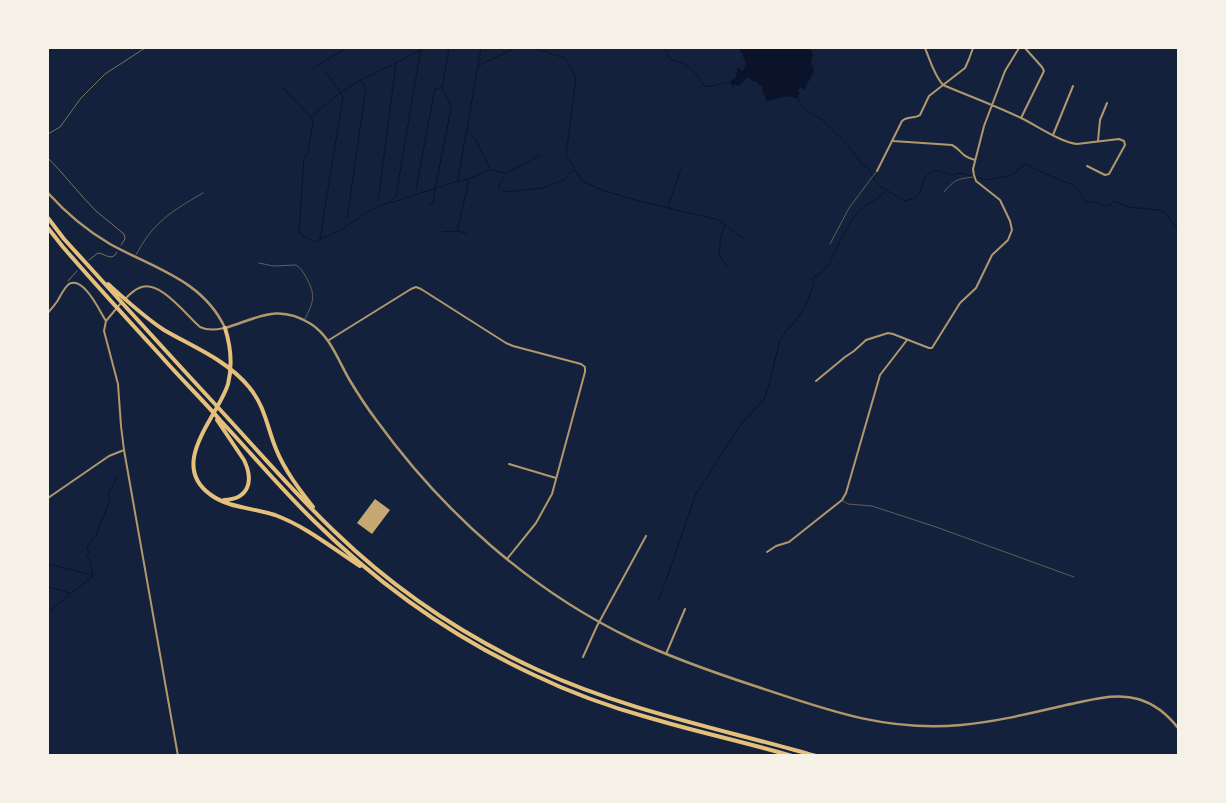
<svg xmlns="http://www.w3.org/2000/svg" width="1226" height="803" viewBox="0 0 1226 803" font-family="Quicksand,sans-serif">
	<rect width="100%" height="100%" fill="#14213d"/>
	<path fill="#0b132b" d="M742,48h68l3,6 -2,8 3,7 -1,4 -9,17 -3,-3 -3,4 2,2 -2,4v1l-1,1 -7,-3 -24,5 -1,-6h-2l-1,-9 -3,-1 -3,-4 -3,1 -4,-5 -2,1 -7,7 -3,1 -2,-2 -2,3 -2,-3v-4l4,-2 3,-8 -3,-1 1,-1h3l3,3c4,-4 5,-11 0,-15l1,-2 -4,-4z"/>
	<g fill="none" stroke-linecap="round" stroke-linejoin="round">
		<path stroke="#0b132b" stroke-width="1" d="M534,48l30,10 7,9 5,11 -10,77 16,26 20,9 33,10 84,20 6,5 -4,10 -2,20 10,13
			M664,48l7,12c19,3 24,12 34,27l26,-5
			M478,66l37,-18
			M313,68l34,-20
			M283,88l28,29 2,5 -6,34 -3,1 -5,76 15,9c8,-4 17,-7 25,-11 16,-10 37,-28 56,-29l1,-1 62,-20 10,-2 22,-9 16,3 35,-18
			M798,98c3,10 14,17 23,21l24,23 12,15 4,7 8,5 6,12 5,5 25,15 10,-3 4,-3 6,-18 7,-6h7l13,4h2l6,-2 11,3
			M312,116l29,-24 20,-12 35,-17 28,-15
			M467,129l8,10 15,30
			M505,175l-7,12 7,5 38,-4 21,-8 6,-8 5,-2
			M976,177l11,3 25,-5 13,-11 32,15 17,6 7,8 2,6 5,3 11,1 6,3h4l5,-5 14,6 32,3 5,3 13,16
			M458,180l23,-132
			M416,189l19,-100 8,-2
			M378,202l18,-139
			M390,202l6,-6 25,-148
			M430,204h3l2,-15 15,-75c4,-9 -3,-16 -8,-24l7,-42
			M668,206l13,-37
			M347,219l19,-131 -5,-8
			M725,225l19,14
			M457,231l12,-50 -1,-2
			M442,232l15,-1 9,2
			M320,239l23,-143 -17,-24
			M48,564l45,11
			M93,576l-3,-16 -3,-4 2,-3 -2,-6 9,-12 14,-34 -2,-7 10,-18
			M48,587l22,6
			M659,600l37,-106 45,-70 23,-25 5,-14 11,-45 8,-12 6,-5 11,-16 9,-22 -2,-4 2,-5h4l12,-13 3,-8c7,-13 15,-31 24,-42 8,-9 24,-14 29,-23
			M48,612l45,-36"/>
	</g>
	<path fill="#c6a872" d="M375,499l15,11 -18,24 -15,-11z"/>
	<g fill="none" stroke-linecap="round" stroke-linejoin="round">
		<path stroke="#e5c07b" stroke-width="0.5" d="M48,134l12,-7 21,-29 24,-24 40,-26
			M48,158c17,17 31,36 48,53 9,8 19,15 28,23l1,5 -4,6
			M89,260l9,-7c8,1 14,9 19,-1
			M68,281l9,-10"/>
		<path stroke="#b1986c" stroke-width="0.5" d="M944,192c10,-12 13,-13 29,-15
			M830,244l19,-36 27,-36
			M136,255c17,-33 36,-44 67,-62
			M259,263l14,3 23,-1c5,3 7,7 10,12 10,18 8,24 -1,42
			M843,501l5,3 24,2 64,21 138,50"/>
		<path stroke="#b1986c" stroke-width="2" d="M925,48c5,12 9,27 18,37 26,11 53,21 78,33 15,7 41,25 56,26l42,-5 5,2 1,4 -16,29 -4,1 -18,-9
			M1021,118l23,-47 -2,-4 -17,-19
			M1053,135l20,-49
			M893,141l59,4c11,6 8,11 23,15
			M1098,141l2,-21 7,-17
			M877,171l25,-50c5,-5 12,-2 18,-6l9,-19 36,-28 4,-9 4,-11
			M126,298c4,-4 8,-8 13,-10 20,-10 47,27 61,39 8,4 16,3 24,1
			M121,303l-15,18 -2,10 14,53 3,42 3,24 54,306
			M48,313c3,-4 7,-8 10,-13 3,-5 6,-12 11,-16 15,-8 31,28 37,37
			M329,340l82,-51 5,-2 5,2 85,54 7,3 68,18 4,3v5l-33,122 -16,29 -29,36
			M816,381l29,-24 9,-6 12,-11 22,-7 5,1 36,14h3l28,-45 16,-15 16,-33 16,-15 4,-10 -2,-9 -10,-21 -24,-19 -2,-6 -1,-6 11,-43 21,-55 14,-23
			M509,464l47,14
			M48,498l61,-42 15,-6
			M767,552l9,-6 13,-4 53,-42 4,-7 34,-118 27,-35
			M666,654l19,-45
			M583,657l14,-31 49,-90"/>
		<path stroke="#b1986c" stroke-width="2.5" d="M48,193c18,20 38,37 62,51 43,24 93,36 115,84 33,-10 53,-25 86,-4 19,12 27,36 38,55 9,15 18,29 28,42 66,91 153,169 255,218 40,19 83,34 126,48 69,23 128,45 203,38 35,-3 70,-12 105,-20 23,-4 49,-13 72,-6 17,5 30,16 40,29"/>
		<path stroke="#e5c07b" stroke-width="4" d="M48,218l16,21 31,34c39,43 78,86 118,129 40,43 79,89 122,130 59,57 129,104 203,138 89,41 184,59 278,86
			M48,228l15,19c32,37 65,73 98,109 19,22 40,42 59,64 31,33 61,69 94,101 64,63 138,116 220,154 37,18 76,32 116,43 47,14 95,24 142,38
			M108,284c18,16 36,33 56,46 29,17 63,30 85,57 16,19 18,40 27,62 9,22 23,40 37,58
			M225,328c6,19 8,36 3,56 -10,33 -61,80 -17,111 18,13 43,13 64,20 32,12 57,33 85,51
			M217,420l27,40c10,21 5,39 -20,40"/>
	</g>
	<rect width="1226" height="803" fill="none" stroke="#f6f1e7" stroke-width="98"/>
</svg>
